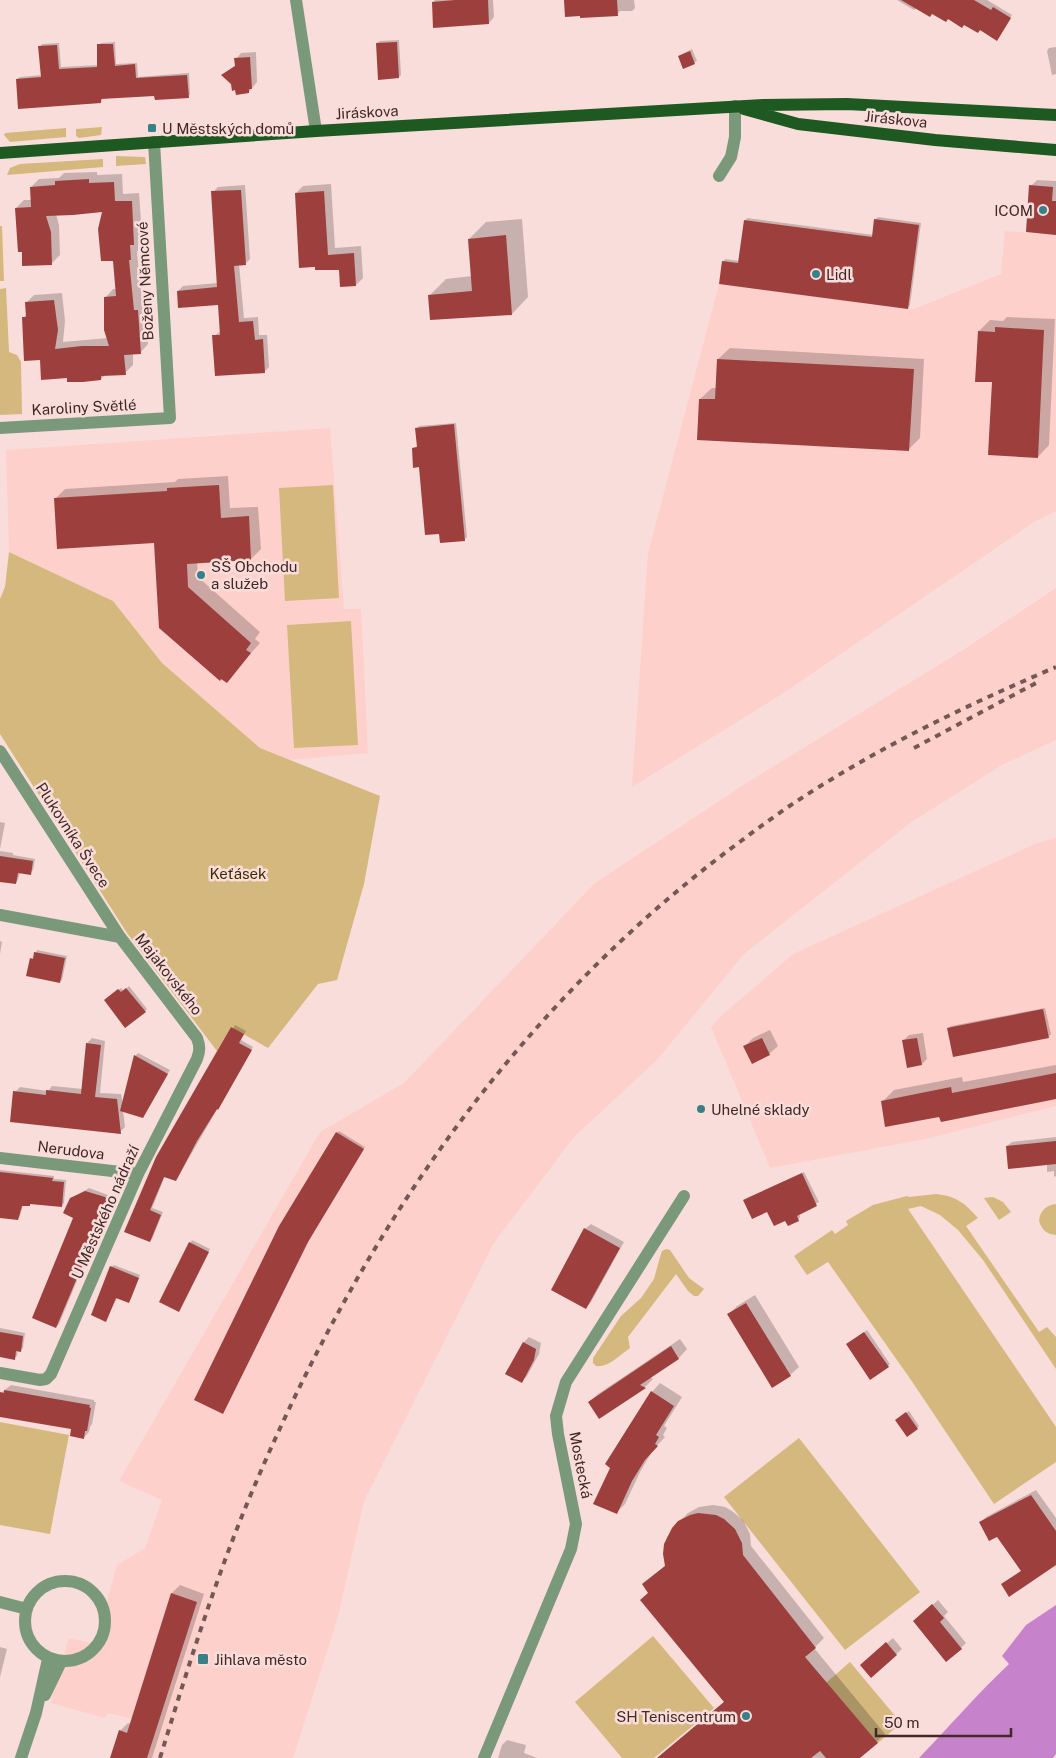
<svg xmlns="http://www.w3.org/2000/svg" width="1056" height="1758" viewBox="0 0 1056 1758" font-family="'Public Sans',sans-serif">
	<rect width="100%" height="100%" fill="#f9ddda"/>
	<path fill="#fed0cb" d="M1005,231l51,4v276l-22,11 -252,172 -150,93 16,-234 71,-269 195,25 87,-35z
		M330,428l14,181h17l7,144 -78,7 -30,-12 -98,-85 -49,-62 -104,-49 -3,-102z
		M1056,588v152l-54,25 -92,58 -166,131 -87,106 -83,77 -81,107 -129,257 -26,116 -45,141h-162l9,-37 -32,-8 -3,5 -54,-15 4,-19 14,-46 26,6 22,-79 28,-17 17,-48 -43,-19 201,-349 84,-49 191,-200 153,-101 215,-132z
		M1056,838v268l-131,33 -155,29 -59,-141 11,-12 71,-61 244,-111z"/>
	<path fill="#d5b87d" d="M102,127l-1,8 -22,3 -3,-2v-7z
		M66,128v9l-56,5 -6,-7 1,-2z
		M116,156l29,1 1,7 -30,2z
		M103,159v8l-96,8 3,-7 10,-4z
		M0,226h2l2,55h-4z
		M6,288l3,64 8,3 4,7 1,52 -22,1v-126z
		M333,485l6,113 -54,3 -6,-113z
		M9,552l104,49 49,62 98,85 120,48 -16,88 -27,96 -19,4 -50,64 -37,-21 -14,24 -90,-118 -127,-199v-135l5,-12z
		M351,621l7,124 -64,3 -7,-123z
		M936,1194c20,2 29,9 42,24l-12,8 73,106 8,-5 9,10v32l-73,-109 -25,-30 -18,-15 -19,-9 -13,3 148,218v35l-62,42 -83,-124 -83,-118 -21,13 -13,-19 38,-26 3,4 13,-9 -2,-4 27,-16 34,-9 2,1z
		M993,1197l10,5 8,10 -12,8 -15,-22z
		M1056,1204v31c-10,-1 -14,-5 -17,-14 1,-10 7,-16 17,-17z
		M666,1249l4,1 19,28 15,11 -6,7h-4l-6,-5 -12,-17 -48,63 2,11c-10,7 -22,20 -34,18l-3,-3v-5l28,-42 20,-18 13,-19 6,-22 2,-6z
		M0,1422l69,13 -19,99 -50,-9z
		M799,1438l121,154 -75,58 -121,-153z
		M653,1636l61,72 -60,50h-32l-47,-56z
		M850,1662l51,61 -23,20 -52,-60z"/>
	<path fill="#c683cb" d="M1056,1605v149l-3,4h-134c30,-31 58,-64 90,-94l-7,-8 24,-31z"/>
	<path fill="#0003" d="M435,0h58l1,17 -5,6 -56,-21z
		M565,0h69l1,8 -3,3h-12l-3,3z
		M897,0h90l25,15 -13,22 -82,-29 -3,2z
		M399,40l2,35 -2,2 -22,-34 3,-2z
		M115,42l1,22 21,-1 1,14 51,-4 1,21 -2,3 -33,-2 -52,3 -2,4 -84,-23 3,-2 22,-2 -2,-28 2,-3 17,-1 2,24 38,-2v-20l2,-2z
		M1056,47v27l-4,1 -5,-24 2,-3z
		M692,49l5,12 -13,6 -5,-11z
		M256,52l1,30 -8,10 -26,-17 13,-10v-6l5,-6z
		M97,172v3l25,-1 1,20 16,-1 3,42 -4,4v11l-1,2 5,50h4l2,42 -8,9h-7v12l-8,8 -20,2 -4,4 -33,-2 -26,-18 -19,-41 4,-4 -1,-11 8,-8 28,-2 3,28 -2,21 45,-4 -3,-40 8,-9h3l-2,-30 -11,-48 -47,3 3,11 1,30 -8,8 -29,-12 -7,-43 8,-8h8l-1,-13 8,-8 20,-1 5,-5z
		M1037,180l19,1v52l-25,-47z
		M331,184l4,64 26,-2 2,32 -7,7 -15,-17 -24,1 -21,-76 7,-7z
		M245,185l5,74 -5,5h-6l5,54 14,-1 1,18h8l2,32 -5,5 -50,-36 7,-5 -1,-27 -42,-13 5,-5 35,-3 -5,-91 5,-5z
		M878,217l43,6 -11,82 -2,3 -185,-46 2,-3 15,2 5,-40 2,-3 127,17 1,-15z
		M522,219l6,78 -16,17 -83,-18 17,-17 26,-3 -3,-37 17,-17z
		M1007,317l48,2 -6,126 -11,12 -45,-76 -14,-50 11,-11 13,1z
		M730,348l194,11 -4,79 -12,12 -208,-51 12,-11h5l1,-29z
		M456,423l11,114 -3,3 -24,-7 -27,-85 5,-2 -1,-18 2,-2z
		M228,476l2,32 28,-1 3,42 -10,10 -54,3 1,15 62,55 -5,7 5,4 -34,38 -71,-139 -100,-43 10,-10 110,-7 3,-3z
		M0,822l5,1 -5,26z
		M0,851l13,2v2l22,4 -2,11 -3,3 -10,-1 -2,8 -3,3 -15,-3z
		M0,941l2,1 -2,12z
		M37,950l30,6 -5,24 -3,2 -28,-23 3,-2z
		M129,986l18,23 -2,2 -37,-13 13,-10 3,3z
		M1045,1008l6,26 -3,3 -99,-9 2,-2z
		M235,1025l11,6 -5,9 12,7 -75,130 -2,3 -11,-4 -13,32 11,4 -11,27 -2,2 -24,-10 31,-73z
		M770,1030l8,16 -9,8 -24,-8 8,-8z
		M923,1033l4,26 -5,5 -19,-23 6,-6z
		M92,1038l13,3 -5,52 21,1 2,10 12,-48 3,-3 32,17 -28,47 -19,-7 2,17 -5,5 -105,-40 5,-5 28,4 4,-5 31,3 4,-46z
		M1056,1065v33l-116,17 -58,-13 12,-12 68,-13 1,5z
		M339,1131l26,16 -55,91 -87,174 114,-279z
		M1056,1137v39l-2,1v-6l-7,1v-8l-40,-18 5,-4z
		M0,1170l54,6v3l12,1 -2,23 -3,3 -29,-3 -2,2h-7l-3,11 -2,3 -18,-13z
		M804,1172l15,30 -20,11 1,4 -2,3h-13l-38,-22z
		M89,1188l19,7 3,4 -52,125 -3,3 19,-110 -4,-18z
		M591,1224l33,18 -33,60 -5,6 -1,-79z
		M192,1240l18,9 -31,61 11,-67z
		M114,1265l26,10 -9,24 -3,3 -11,-4 -11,22 5,-53z
		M755,1295l44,72 -9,8 -62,-60 9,-9z
		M0,1328l25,5 -2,15 -3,2h-2l-1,6 -3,2 -14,-2z
		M867,1330l23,34 -2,2 -38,-24z
		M529,1337l12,6 -2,11 -12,22 -5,5 2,-39z
		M680,1339l7,10 -8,9 -29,19 3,2 -8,8 -46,31 -10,-16 9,-8z
		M660,1383l22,14 -18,29 3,2 -4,7 2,2 -12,13 -13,22 -15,32 -8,8 35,-120z
		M11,1385l83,15v2h2l-4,22 -2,3 -1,5 -6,6 -11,-10 -72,-13 1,-22z
		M909,1411l10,15 -2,2 -18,-10z
		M1036,1490l20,28v45l-53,22 19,-15 -25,-35 -16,-13 5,-5z
		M713,1505l12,2 7,4 11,9 7,14 1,12 73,92 -10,10 71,86 -27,24h-201l68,-57 -82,-117 23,-19 -2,-11 3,-17 12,-15 9,-9 11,-6z
		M180,1585l24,9 -52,164h-40l8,-27 8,-8 3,1 41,-131z
		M938,1600l10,12 -4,4 22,27 -5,5 -41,-32z
		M893,1638l9,11 -31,27 -4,-16z
		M0,1647l7,2 -7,28z
		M507,1740l19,5 -2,8 13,5h-39l4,-13z"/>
	<path fill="#9d3f3c" d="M455,0h33l1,24 -56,4 -1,-26z
		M564,0h53l1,16 -38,2v-2l-15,1z
		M901,0h73l17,10 2,-3 18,11 -14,23 -17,-11 -2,3 -14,-8 -2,3 -14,-9 -2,3 -14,-8 -2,3z
		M397,42l2,36 -21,2 -2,-37z
		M97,44h16l2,22 20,-2 1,14 51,-3 2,23 -34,2 -1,-4 -53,3v4l-83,6 -2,-30 25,-2 -3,-31 19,-1 2,24 38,-2z
		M690,51l5,13 -12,5 -5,-13z
		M250,57l2,32h-3v4l-13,2 -1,-5 -3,1 -1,-7 -10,-9 14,-9 -1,-8z
		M89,179v4l25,-1 1,19h17l2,44h-4l1,15h-2l5,50h4l3,44 -17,1 2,20 -25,1v4l-18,2h-16v-4l-26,2 -1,-20 -16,1 -2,-44h4l-1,-15 29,-2 4,30 -3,19 27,-3h27l-5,-16v-33l12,-1 -3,-35h-12l-3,-32 4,-17 -29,3 -27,1 5,16 1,33 -30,1v-14h-4l-3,-44 16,-1 -1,-20 25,-2v-4z
		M1029,185l24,2 -1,14h4v34l-30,-3z
		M241,190l5,75 -12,1 5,56 14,-1 2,19 8,-1 2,34 -50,3 -3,-41h8l-2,-30 -40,3 -1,-17 40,-4 -6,-96z
		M324,191l4,64 26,-2 2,33 -16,1 -1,-17h-24v-3h-2l-14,1 -4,-75z
		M874,219l45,6 -11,84 -189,-25 3,-23 16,2 6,-43 128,17z
		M506,235l6,80 -82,5 -2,-25 44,-4 -4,-52z
		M995,327l49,3 -6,128 -50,-3 4,-73h-17l3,-51 17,1z
		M717,359l197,10 -5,82 -212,-11 2,-41h16z
		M454,424l11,117 -25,2 -1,-9 -14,1 -6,-68 -6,1 -1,-20 5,-1 -2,-19z
		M219,485l2,33 28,-2 2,44 -64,4 1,23 63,56 -5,7 5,3 -24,30 -6,-4 -1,2 -61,-53 -5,-85 -97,6 -3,-51 113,-7v-3z
		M0,856l33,5 -2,14 -13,-2 -2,11 -16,-2z
		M34,952l31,6 -5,25 -34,-7 4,-18 3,1z
		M126,988l20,24 -21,16 -21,-28 14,-11 3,3z
		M1043,1009l6,29 -96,19 -6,-29z
		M231,1027l13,7 -5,9 13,7 -34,60 -1,-1 -20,32 -21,40 -12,-4 -14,33 11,5 -11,27 -26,-10 32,-75z
		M762,1038l8,17 -18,9 -9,-18z
		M917,1038l5,27 -15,3 -5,-28z
		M86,1043l15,2 -6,52 22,2 4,35 -111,-12 3,-31 33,4v-5l35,4z
		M134,1055l34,19 -25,44 -23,-7z
		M1056,1073v26l-115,23 -2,-5 -54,10 -4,-26 70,-14 1,6z
		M336,1132l28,17 -56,93 -85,172 -29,-14 85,-174z
		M1056,1141v23l-48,5 -2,-23z
		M0,1172l53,6 -1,3 12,1 -2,25 -32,-3v2h-8l-4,14 -18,-2z
		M802,1173l15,33 -20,10 2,5 -11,5 -3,-5 -11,5 -7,-14 -15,7 -9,-19z
		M85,1191l20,6 4,5 -53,126 -24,-10 41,-100 -10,-5 7,-15z
		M584,1228l36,20 -34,61 -35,-19z
		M189,1242l20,10 -30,60 -20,-10z
		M110,1266l29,12 -10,25 -13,-5 -10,24 -15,-7z
		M746,1303l45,73 -19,12 -45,-74z
		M0,1332l23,4 -2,16 -5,-1 -1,9 -15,-3z
		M864,1332l25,35 -19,13 -24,-36z
		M523,1342l13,7 -2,11 -12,23 -17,-9z
		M671,1346l8,13 -39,26 6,3 -47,31 -11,-17z
		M4,1390l86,15 -1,2 2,1 -4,23h-2l-1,8 -14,-3 1,-7 -71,-12v-25l4,1z
		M651,1391l23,15 -18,29 3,2 -4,7 3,2 -13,14 -13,21 -15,33 -24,-10 17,-36 -5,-4z
		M906,1412l12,17 -11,8 -12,-17z
		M1031,1495l25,36v34l-47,32 -8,-13 20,-13 -24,-34 -8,4 -10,-19z
		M698,1513l18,2 8,4 11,10 7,14 1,12 73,93 -11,9 73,86 -18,15h-34l-6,-7 -9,7h-154l67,-56 -84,-102 8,-7 -6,-9 23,-18 -2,-12 1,-10 8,-16 6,-7 12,-6z
		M171,1593l26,9 -50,156h-37l9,-28 8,3z
		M932,1604l12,14 -4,4 22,27 -16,13 -33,-41z
		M886,1642l11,13 -26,23 -11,-13z"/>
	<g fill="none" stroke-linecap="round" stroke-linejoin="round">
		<path stroke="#7a997a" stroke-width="12" d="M296,0l20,131
			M719,176l12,-19 4,-20v-31
			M0,428l170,-10 -16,-276
			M0,751l120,186 77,101c3,8 3,13 0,21l-59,115 -87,200 -5,5 -6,1 -40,-7
			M0,915l120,22
			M0,1158l138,16
			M25 1621a40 40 0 1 1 80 0a40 40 0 1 1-80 0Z
			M0,1602l27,7
			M45,1695l16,-33
			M21,1758l15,-45 12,-54
			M484,1758l87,-209 5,-25 -18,-90 -2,-18 10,-34 118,-186"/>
		<path stroke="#1d5921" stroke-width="12" d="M744,109l54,15 137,16 121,10
			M0,153l316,-22 447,-26 84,-1 209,11"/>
		<path stroke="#735856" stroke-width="4" stroke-dasharray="6 6" stroke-linecap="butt" d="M914,748l122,-65
			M160,1758c29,-94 58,-188 97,-278 108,-252 261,-475 484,-639 29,-22 59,-43 91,-62 72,-44 147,-79 224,-112"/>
	</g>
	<g fill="#398189" stroke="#f9ddda" stroke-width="2">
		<rect x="147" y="123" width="10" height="10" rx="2.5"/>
		<circle cx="1043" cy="210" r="5"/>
		<circle cx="816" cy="274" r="5"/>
		<circle cx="201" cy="575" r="5"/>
		<circle cx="701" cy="1109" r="5"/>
		<rect x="197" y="1653" width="12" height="12" rx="2.5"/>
		<circle cx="746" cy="1716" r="5"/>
	</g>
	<g text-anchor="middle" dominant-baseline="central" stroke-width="5" stroke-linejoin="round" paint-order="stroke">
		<g font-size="15" fill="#422826" stroke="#f9ddda">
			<text transform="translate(367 112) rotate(-3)">Jiráskova</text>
			<text transform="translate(896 119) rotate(6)">Jiráskova</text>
			<text transform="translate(145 281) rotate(-93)">Boženy Němcové</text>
			<text transform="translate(84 407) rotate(-3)">Karoliny Světlé</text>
			<text transform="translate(73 835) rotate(57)">Plukovníka Švece</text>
			<text transform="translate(169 974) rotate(52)">Majakovského</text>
			<text transform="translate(71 1150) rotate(7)">Nerudova</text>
			<text transform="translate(105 1212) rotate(-66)">U Městského nádraží</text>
			<text transform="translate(581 1465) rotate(79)">Mostecká</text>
		</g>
		<g font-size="15" fill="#422826" stroke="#f9ddda" text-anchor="start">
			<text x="162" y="128">U Městských domů</text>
			<text x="1033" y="210" text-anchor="end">ICOM</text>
			<text x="826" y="274">Lidl</text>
			<text x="211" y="566">SŠ Obchodu<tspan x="211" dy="17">a služeb</tspan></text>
			<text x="711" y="1109">Uhelné sklady</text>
			<text x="214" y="1659">Jihlava město</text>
			<text x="736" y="1716" text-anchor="end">SH Teniscentrum</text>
		</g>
		<g font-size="15" fill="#3e2c00" stroke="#f9ddda">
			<text x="238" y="873">Keťásek</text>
		</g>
	</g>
	<path d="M876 1728v8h135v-8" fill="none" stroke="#422826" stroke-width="2.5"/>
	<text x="884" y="1728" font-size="15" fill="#422826" stroke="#f9ddda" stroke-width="4" paint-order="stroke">50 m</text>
</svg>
